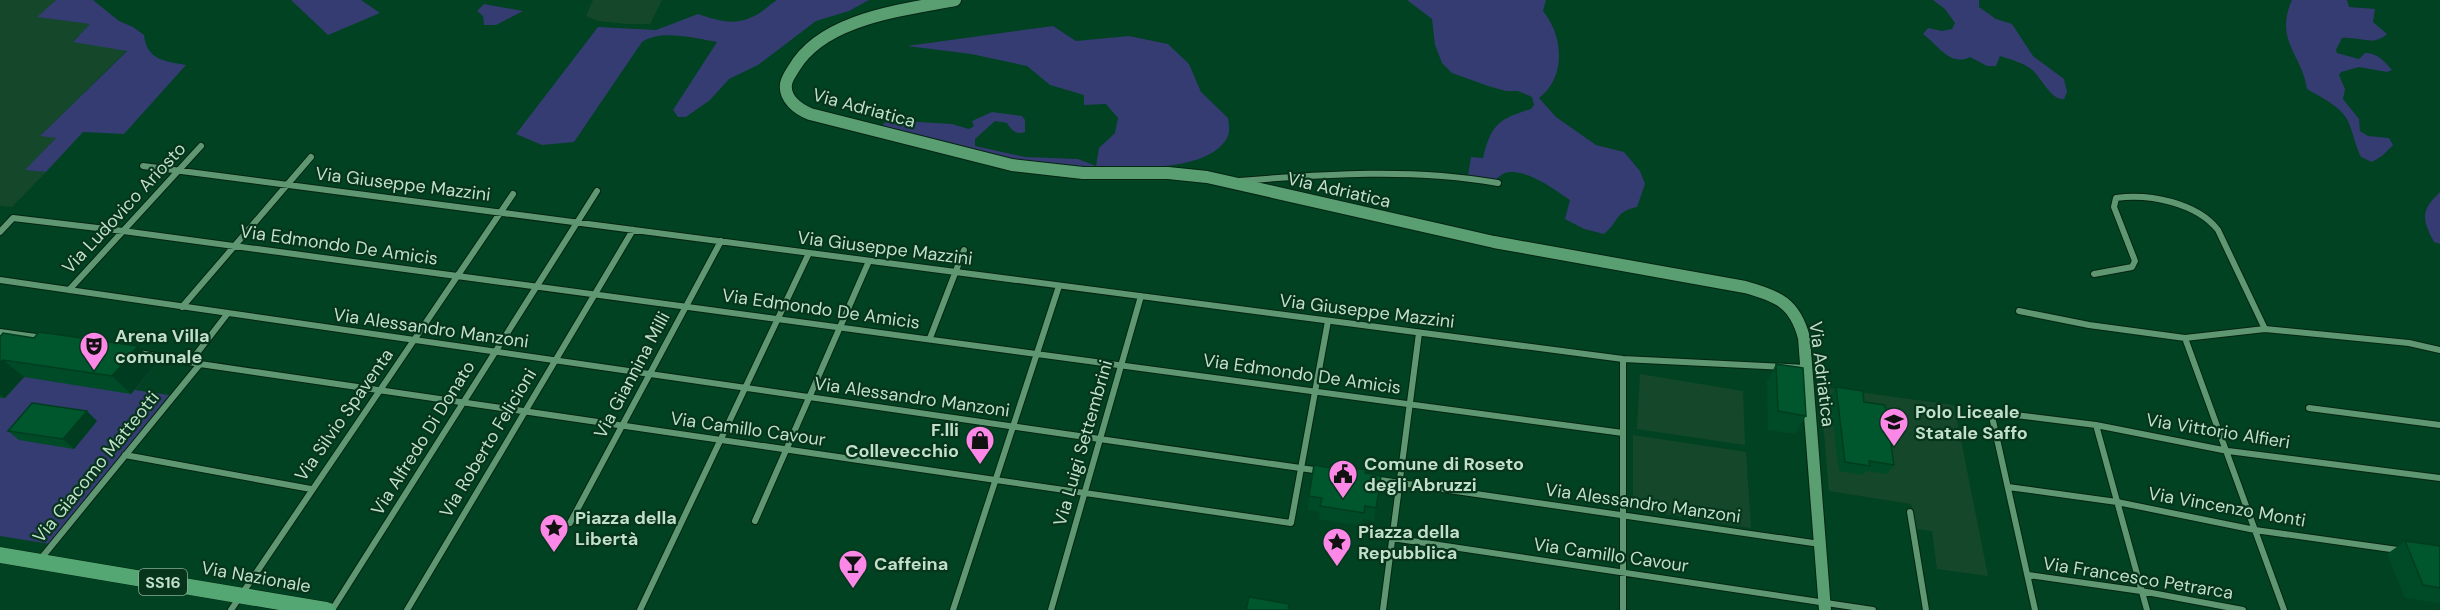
<svg xmlns="http://www.w3.org/2000/svg" width="2440" height="610" viewBox="0 0 2440 610" font-family="'DM Sans',sans-serif">
	<rect width="100%" height="100%" fill="#004221"/>
	<path fill="#15482b" d="M0,0h56l-18,17 53,7 -18,17 54,9 -86,85 15,3 -30,32 20,2 -34,35 -12,-1z
		M593,0h69l-12,24h-22l-30,-3 -12,-5z
		M1640,374l103,17 2,54 -108,-16z
		M1820,387l134,18 34,171 -51,-7 -5,-38 -16,-2 -5,-25 -82,-13z
		M1633,435l113,17 5,76 -118,-19z"/>
	<path fill="#343c72" d="M56,0h37l26,21 14,6 11,8c3,25 20,26 42,30l-62,69 -41,-2 -37,40 -21,-2 31,-32 -16,-2 87,-85 -54,-9 17,-18 -53,-7z
		M291,0h70l19,13 -52,22z
		M777,0h92l-20,11 -33,10 -58,44 -29,14 -19,21 -24,17h-8l-5,-7 44,-68c-23,-4 -56,-13 -75,0l-68,100 -32,3 -26,-11 82,-107 58,3 42,-16c22,7 37,13 60,0 7,-4 12,-10 19,-14z
		M1407,0h139l-3,11c21,26 23,66 -4,87l17,19 40,28 28,7 16,19 5,13 -8,23c-23,5 -18,15 -33,27l-20,-5 -19,-10 5,-19c-15,-10 -45,-33 -65,-27 -3,1 -8,5 -11,8l-26,-5 3,-19 12,1c8,-33 15,-39 48,-49l3,-4 -2,-8 -14,-6h-12l-18,-5 -36,-13 -10,-10 -7,-18 -3,-26z
		M1933,0h46v7l17,12 16,5 21,32 31,23 3,13 -3,7c-13,2 -22,-21 -33,-30 -8,-6 -21,-10 -31,-13l-4,10h-9l-17,-9c-20,10 -32,-12 -47,-23l5,-6 14,3 10,-2 3,-6 -10,-14z
		M2292,0h55l2,7 26,2 -2,13 14,12c-14,13 -28,2 -45,4l-6,12 1,3 22,6 6,-6c13,0 19,8 27,17l-5,2 -28,-5 -18,5 -2,3 6,14 -2,10 16,20 1,12 8,5 21,2 4,7 -11,11 -10,6 -11,-5c-5,-10 -7,-20 -11,-31 -5,-18 -28,-28 -43,-37 -5,-35 -33,-48 -15,-89z
		M484,4l39,7 -27,14h-12l-1,-9 -6,-5z
		M1053,26l23,15 53,-5 39,8 21,20 12,28 27,26c1,5 2,13 0,18 -16,36 -98,33 -131,30l-2,6 -63,-4 -152,-40 7,-8 65,4 17,5 5,-3 -2,-5 20,-9 30,4 3,4v12c-9,3 -14,-2 -18,-9l-12,-2 -20,18v7l50,11 53,2 18,7 3,-18 16,-15 3,-15 -12,-14 -22,1v-10l-34,-10 -23,-19 -56,-12 -64,-8z
		M2440,192v52l-6,-2c-12,-23 -14,-31 6,-50z
		M25,343l132,20 -22,27 34,5 -119,149 -50,-8v-165z"/>
	<g fill="none" stroke-linecap="round" stroke-linejoin="round">
		<g stroke="#062412" stroke-width="8">
			<path id="street" d="M143,166l1480,193 183,9
				M1239,181c86,-7 174,-13 259,2
				M0,232l13,-14 110,13 1500,202
				M2094,274l38,-7 3,-6 -21,-54 2,-9c33,-5 81,5 102,32l47,99
				M0,280l1321,191
				M69,290l132,-144
				M182,307l129,-150
				M2019,311l70,14 96,13 80,-9 144,14 31,7
				M0,332l43,6
				M930,338l34,-88
				M2185,338l99,272
				M139,353l61,11 1091,159 37,-202
				M1623,359v251
				M191,361l37,-48
				M2309,408l131,17
				M2096,425l51,185
				M125,455l186,34
				M1373,479l447,65
				M2008,487l109,15 138,28 143,20
				M1910,512l16,98
				M755,521l114,-260
				M570,523l151,-282
				M1392,538l481,72
				M39,561l161,-197
				M2028,575l113,16 102,19
				M231,610l282,-416
				M332,610l265,-419
				M407,610l226,-380
				M640,610l169,-357
				M953,610l106,-324
				M1051,610l90,-314
				M1383,610l36,-277
				M2035,610l-44,-198 105,13 132,26 212,27"/>
		</g>
		<g stroke="#062412" stroke-width="14">
			<path id="secondary" d="M955,0c-51,10 -132,18 -161,68 -3,5 -7,10 -8,16 -2,15 12,25 24,30l202,51 71,8h85l39,4 287,65 251,45c33,9 50,16 59,51l21,272"/>
		</g>
		<g stroke="#062412" stroke-width="1">
			<path id="primary" d="M0,547l327,55 6,2 3,6h-57l-279,-47z"/>
		</g>
		<use href="#street" stroke="#5e9771" stroke-width="6"/>
		<use href="#secondary" stroke="#599f72" stroke-width="12"/>
		<use href="#primary" fill="#54a773" fill-rule="evenodd"/>
	</g>
	<path fill="#004b27" d="M0,337l156,27 -25,30 -107,-17 -19,21h-5z
		M1776,364l30,52 -11,18 -27,-4 -1,-48z
		M1836,387l28,15 30,63 -7,9 -21,-3 -3,4 -24,-4 -9,-74z
		M97,421l-23,28 -55,-9 -11,-9z
		M1365,473l11,35 -2,13 -11,-2 -1,7 -43,-7 1,-7 -12,-2 1,-14z
		M2405,541l35,5v57l-35,-5 -18,-44z"/>
	<path fill="#003d20" d="M138,346l18,18 -25,30 -19,-18z
		M3,360l21,17 -19,21 -5,-3v-32z
		M87,411l10,10 -23,28 -11,-10z"/>
	<path fill="#00572d" stroke="#003d20" stroke-width="1.5" d="M39,332l99,14 -26,30 -109,-16 -3,3v-26l3,-4 31,5z
		M1776,364l27,4 3,48 -28,-5z
		M1836,387l27,4 1,11 21,3 9,60 -25,-4 1,5 -25,-4z
		M32,403l55,8 -24,28 -55,-8z
		M1314,465l16,3 1,-3 35,5 -1,3 16,3 -5,32 -11,-2 -1,7 -44,-7 2,-8 -13,-2z
		M2405,541l35,5v42l-17,-3z
		M1249,597l40,7 -1,6h-42z"/>
	<defs>
		<g id="theatre-pin" transform="scale(1.5)"><path d="M0 17L-7.5 6A9.5 9.5 0 1 1 7.5 6Z" fill="#fb87e6" stroke="#07351c"/><path d="M-5-5.5Q0-4 5-5.5V0Q5 5 0 6Q-5 5-5 0ZM-3.3-2.5H-1v1.5H-3.3ZM1-2.5H3.3v1.5H1ZM-2.8 1Q0 5.5 2.8 1Z" fill="#111"/></g>
		<g id="school-pin" transform="scale(1.5)"><path d="M0 17L-7.5 6A9.5 9.5 0 1 1 7.5 6Z" fill="#fb87e6" stroke="#07351c"/><path d="M0-5L7-2L0 1L-7-2ZM-4 1L0 2.5L4 1V4Q0 6-4 4Z" fill="#111"/></g>
		<g id="shop-pin" transform="scale(1.5)"><path d="M0 17L-7.5 6A9.5 9.5 0 1 1 7.5 6Z" fill="#fb87e6" stroke="#07351c"/><path d="M-5-2.5h2.3a2.7 3.5 0 0 1 5.4 0H5L5.5 6h-11ZM-1.5-2.5h3a1.5 2.3 0 0 0-3 0Z" fill="#111"/></g>
		<g id="civic-pin" transform="scale(1.5)"><path d="M0 17L-7.5 6A9.5 9.5 0 1 1 7.5 6Z" fill="#fb87e6" stroke="#07351c"/><path d="M-.6-6.5H3V-4.5H.6V-3L4-1V1h2V6H-6V1h2V-1L-.6-3ZM-1.2 2.5V6h2.4V2.5Z" fill="#111"/></g>
		<g id="sight-pin" transform="scale(1.5)"><path d="M0 17L-7.5 6A9.5 9.5 0 1 1 7.5 6Z" fill="#fb87e6" stroke="#07351c"/><path d="M0-6L1.8-2.2L6-1.7L2.9 1.2L3.7 5.4L0 3.3L-3.7 5.4L-2.9 1.2L-6-1.7L-1.8-2.2Z" fill="#111"/></g>
		<g id="bar-pin" transform="scale(1.5)"><path d="M0 17L-7.5 6A9.5 9.5 0 1 1 7.5 6Z" fill="#fb87e6" stroke="#07351c"/><path d="M-6-5H6L.8 .8V4.5H3.5V6h-7V4.5H-.8V.8Z" fill="#111"/></g>
	</defs>
	<g fill-rule="evenodd">
		<use href="#theatre-pin" x="94" y="346"/>
		<use href="#school-pin" x="1894" y="422"/>
		<use href="#shop-pin" x="980" y="440"/>
		<use href="#civic-pin" x="1343" y="474"/>
		<use href="#sight-pin" x="554" y="528"/>
		<use href="#sight-pin" x="1337" y="542"/>
		<use href="#bar-pin" x="853" y="564"/>
	</g>
	<g text-anchor="middle" dominant-baseline="central" stroke-width="4.5" stroke-linejoin="round" paint-order="stroke">
		<rect fill="#07351c" stroke="#8aac96" stroke-width="1.5" x="139" y="569" width="48" height="26" rx="4.5"/>
		<g font-size="16" font-weight="bold" fill="#c2dfcb">
			<text x="163" y="582">SS16</text>
		</g>
		<g font-size="18" fill="#c2dfcb" stroke="#07351c">
			<text transform="translate(864 108) rotate(15)">Via Adriatica</text>
			<text transform="translate(403 184) rotate(7)">Via Giuseppe Mazzini</text>
			<text transform="translate(1339 190) rotate(13)">Via Adriatica</text>
			<text transform="translate(124 208) rotate(-47)">Via Ludovico Ariosto</text>
			<text transform="translate(339 245) rotate(8)">Via Edmondo De Amicis</text>
			<text transform="translate(885 248) rotate(7)">Via Giuseppe Mazzini</text>
			<text transform="translate(821 309) rotate(8)">Via Edmondo De Amicis</text>
			<text transform="translate(1367 311) rotate(7)">Via Giuseppe Mazzini</text>
			<text transform="translate(431 328) rotate(8)">Via Alessandro Manzoni</text>
			<text transform="translate(1302 374) rotate(8)">Via Edmondo De Amicis</text>
			<text transform="translate(1822 374) rotate(83)">Via Adriatica</text>
			<text transform="translate(632 375) rotate(-62)">Via Giannina Milli</text>
			<text transform="translate(912 397) rotate(8)">Via Alessandro Manzoni</text>
			<text transform="translate(344 415) rotate(-55)">Via Silvio Spaventa</text>
			<text transform="translate(748 429) rotate(8)">Via Camillo Cavour</text>
			<text transform="translate(2218 431) rotate(9)">Via Vittorio Alfieri</text>
			<text transform="translate(423 438) rotate(-58)">Via Alfredo Di Donato</text>
			<text transform="translate(488 443) rotate(-59)">Via Roberto Felicioni</text>
			<text transform="translate(1083 443) rotate(-74)">Via Luigi Settembrini</text>
			<text transform="translate(96 467) rotate(-51)">Via Giacomo Matteotti</text>
			<text transform="translate(1643 503) rotate(8)">Via Alessandro Manzoni</text>
			<text transform="translate(2227 507) rotate(10)">Via Vincenzo Monti</text>
			<text transform="translate(1611 555) rotate(8)">Via Camillo Cavour</text>
			<text transform="translate(256 577) rotate(10)">Via Nazionale</text>
			<text transform="translate(2138 578) rotate(9)">Via Francesco Petrarca</text>
		</g>
		<g font-size="18" font-weight="bold" fill="#c2dfcb" stroke="#07351c" text-anchor="start">
			<text x="115" y="336">Arena Villa<tspan x="115" dy="21">comunale</tspan></text>
			<text x="1915" y="412">Polo Liceale<tspan x="1915" dy="21">Statale Saffo</tspan></text>
			<text x="959" y="430" text-anchor="end">F.lli<tspan x="959" dy="21">Collevecchio</tspan></text>
			<text x="1364" y="464">Comune di Roseto<tspan x="1364" dy="21">degli Abruzzi</tspan></text>
			<text x="575" y="518">Piazza della<tspan x="575" dy="21">Libertà</tspan></text>
			<text x="1358" y="532">Piazza della<tspan x="1358" dy="21">Repubblica</tspan></text>
			<text x="874" y="564">Caffeina</text>
		</g>
	</g>
</svg>
